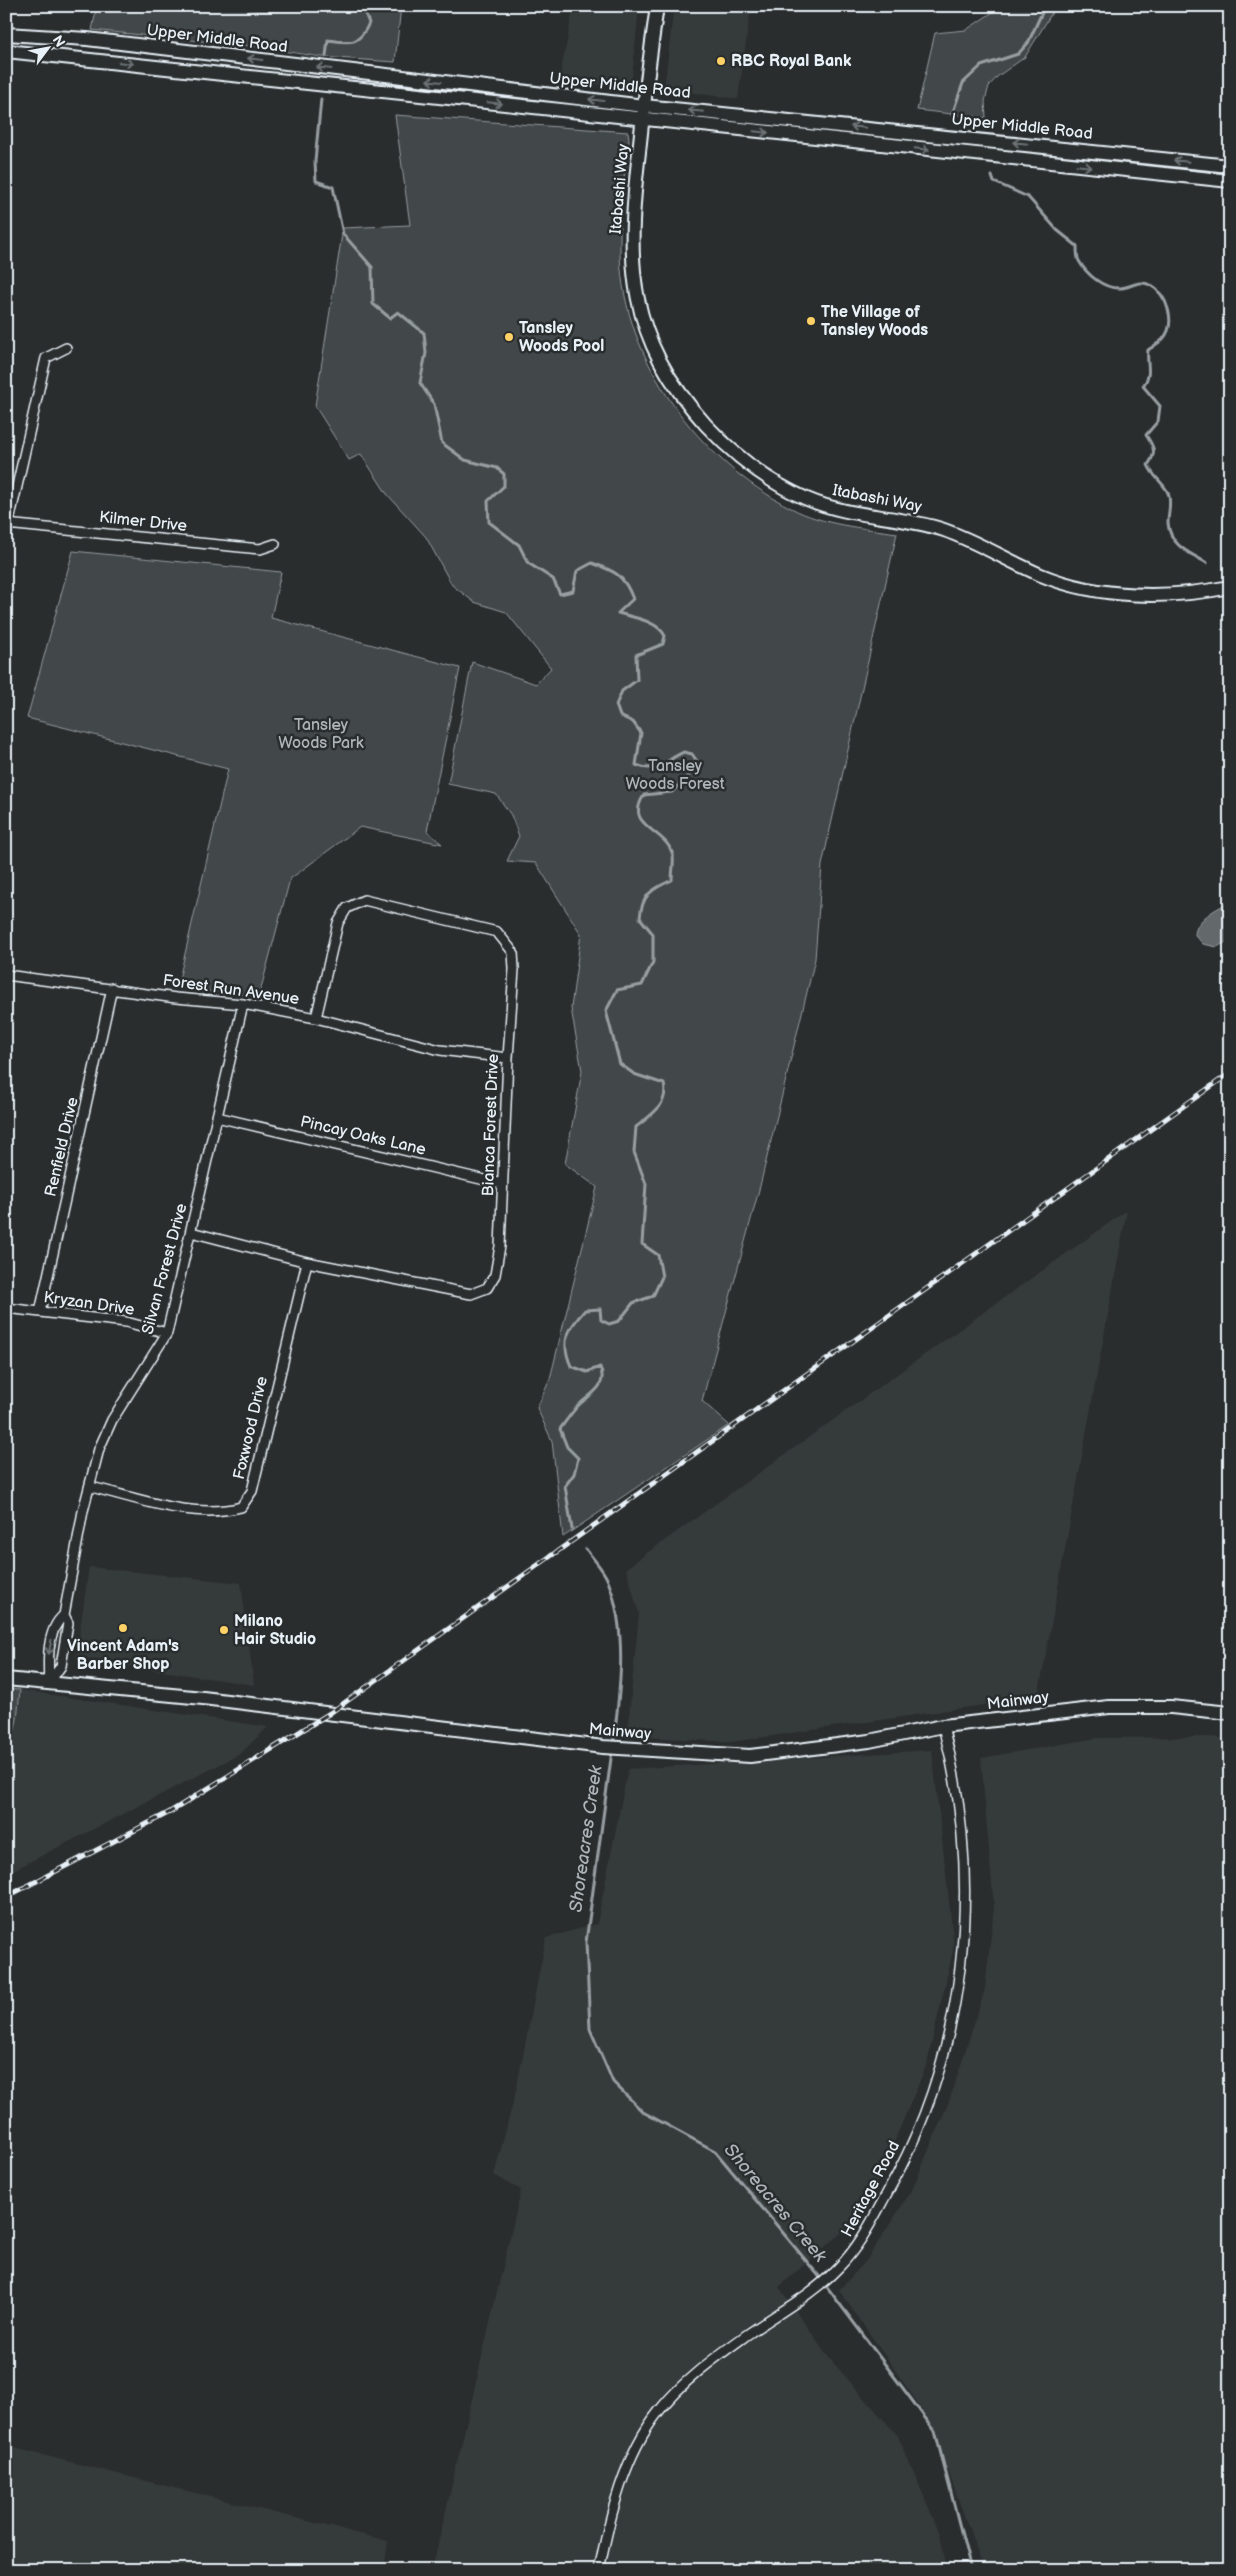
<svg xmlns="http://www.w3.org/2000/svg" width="1236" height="2576" viewBox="0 0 1236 2576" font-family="'Balsamiq Sans',sans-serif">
	<rect width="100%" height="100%" fill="#2a2d2e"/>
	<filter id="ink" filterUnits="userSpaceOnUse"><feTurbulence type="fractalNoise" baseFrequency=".02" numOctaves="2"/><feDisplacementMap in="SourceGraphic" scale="10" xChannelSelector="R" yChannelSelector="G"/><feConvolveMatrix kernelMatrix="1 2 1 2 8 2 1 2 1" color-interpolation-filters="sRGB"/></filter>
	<g filter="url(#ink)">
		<path fill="#363a3b" d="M574,6h65l-8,82 -72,-8z
			M674,6h77l-13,93 -74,-10z
			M1127,1210l-89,487 -307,45 -104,-6 12,-122 -13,-46z
			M89,1567l152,16 13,102 -178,-27z
			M20,1690l248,37 -28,27 -234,120v-103l11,-52z
			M1212,1737l18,2v831h-246l-55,-151 -90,-129 27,-29 46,-71 38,-91 35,-110 9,-81 -13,-150 116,-20z
			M932,1750l22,196 -27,118 -63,149 -85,74 51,72 68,77 42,98 7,36h-515l89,-380 -27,-15 22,-84 30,-153 51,-14 31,-155z
			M6,2446l382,95 -4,29h-378z"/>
		<path fill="#424648" stroke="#959ca0" d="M97,6h304l-6,56 -73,-5 -72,-11 -158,-16z
			M1002,6h54l-31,51 -27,19 -9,10 -4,15 1,17 -69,-8 18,-77 31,-3z
			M395,115l233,17c4,14 -5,45 -6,60 -2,21 -2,43 -2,64 4,105 79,205 171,252 32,17 71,20 106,25l-75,332 -7,94 -55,227 -58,215 27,24 -166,112 -11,-96 -15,-33 13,-29 47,-192 -32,-23 17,-93 -11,-63 10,-74 -45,-71 -29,-2 12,-25 -8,-21 -15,-21 -48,-10 24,-122 64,22 15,-16 -45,-56 -32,-10 -22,-17 -26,-48 -39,-43 -26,-40 -12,6 -34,-54 28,-178 67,-3z
			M73,551l208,21 -10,46 189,50 -33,163 15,13 -82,-17 -70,52 -31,117 -82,-8 51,-219 -201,-51z
			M6,1689l14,1 -3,29 -11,52z"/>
		<path fill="#63686b" stroke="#989fa3" d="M1230,902v38l-13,7 -14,-3 -8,-9c0,-15 22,-27 35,-33z"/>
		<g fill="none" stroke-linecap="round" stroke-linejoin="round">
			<path stroke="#989fa3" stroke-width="3" d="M244,6c14,9 46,0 65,4l7,-4
				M326,56l2,-16c22,3 31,6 41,-17l-7,-17
				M321,99l-6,62 1,20 17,6 10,47 29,33 1,37 17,14 8,-6 26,21 2,20 -6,30 14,21 8,39 23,17 32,8 7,6v12l-16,15 1,21 30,23 9,18 25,16 7,15 13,-3 4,-20 15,-8c23,8 32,12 41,36l-15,14c15,4 40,8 47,23l-2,8 -27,11 1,25 -15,11 -6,14 4,11 13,6 8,11 -5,32c22,9 29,-5 48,-13l8,2 5,7 -4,10 -21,21 -28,3c-21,33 23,33 29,61 1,7 -1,16 -1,24 -20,9 -30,14 -32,38l13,16v28l-11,23 -25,5 -11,21 14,53 14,10 30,10c5,21 -13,31 -28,43l-2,25 12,32 -4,60 16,11 4,22 -9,19 -20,7 -14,18 -10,3 -8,-4 -1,-11 -15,1c-18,20 -25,31 -14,56l16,6 13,-5c8,19 -8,26 -19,36 -8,7 -14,17 -21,26l7,18 11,11 -4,16 -9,12 7,43
				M952,115l11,-32 18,-17 37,-12 10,-11 17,-37
				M992,176l2,6 34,15 29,33 20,16c0,5 0,12 2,15 8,14 25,28 41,27 10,0 19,-9 30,-3 17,9 27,38 13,54 -4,4 -11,8 -15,11 -2,15 5,23 -5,36l17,20 -2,15 -12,14c8,12 11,17 2,30 6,14 19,20 21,31 2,9 -1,19 -1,27 2,23 22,30 39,40
				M586,1549c7,10 18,21 22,32 20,50 12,112 5,164
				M612,1751l-26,191 4,87 23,53 30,30 72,39 103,124 117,156 36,139"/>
			<g stroke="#e8f1f8" stroke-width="12">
				<path id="street" d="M6,524l254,25 15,-5
					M6,535l40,-177 20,-10
					M6,975l170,23 67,6 73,14 124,32 68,8
					M217,1117l285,67
					M191,1232l116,30 164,32 16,-6 8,-13 5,-29 8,-188 6,-89 -1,-17 -16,-20 -133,-32 -17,8 -9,15 -22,95
					M6,1308l120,14 41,11
					M40,1312l72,-324
					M91,1487c47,11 101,33 150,20l11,-16 55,-229
					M49,1683l12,-17 7,-43 -4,-8 19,-104 16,-62 13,-29 55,-87 76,-329
					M49,1683c-1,-21 -3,-53 15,-68
					M599,2570c11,-54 25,-115 60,-159 24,-31 57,-54 89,-77 30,-21 64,-39 90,-66 21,-21 34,-47 48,-73 81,-142 98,-312 57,-469"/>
			</g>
			<g stroke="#e8f1f8" stroke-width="16">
				<path id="secondary" d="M657,6c-7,49 -13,97 -18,146 -13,113 -13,184 67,273 29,31 61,57 101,74 44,19 92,16 137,31 34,12 64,31 97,45 58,24 128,24 189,12
					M6,34l81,5 557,67 586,60
					M6,51l1224,130
					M6,1679l197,19 400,49 147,9 119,-15 74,-15 166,-19h62l59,6"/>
			</g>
			<use href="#street" stroke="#2a2d2e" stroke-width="9"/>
			<use href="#secondary" stroke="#2a2d2e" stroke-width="12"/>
			<g stroke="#e8f1f8" stroke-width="5">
				<path id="rail" d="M6,1897l164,-85 160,-99 900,-640"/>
			</g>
			<use href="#rail" stroke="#2a2d2e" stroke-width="3" stroke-dasharray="9" stroke-linecap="butt"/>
		</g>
		<defs><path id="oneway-shaft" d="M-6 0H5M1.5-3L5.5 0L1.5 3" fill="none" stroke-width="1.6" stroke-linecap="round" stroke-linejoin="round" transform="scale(1.25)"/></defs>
		<g stroke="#6c7275">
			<use href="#oneway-shaft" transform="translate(255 59) rotate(-173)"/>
			<use href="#oneway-shaft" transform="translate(126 63) rotate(6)"/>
			<use href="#oneway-shaft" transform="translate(324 68) rotate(-173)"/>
			<use href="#oneway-shaft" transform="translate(434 81) rotate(-173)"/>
			<use href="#oneway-shaft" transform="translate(596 100) rotate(-173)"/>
			<use href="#oneway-shaft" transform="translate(495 103) rotate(6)"/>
			<use href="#oneway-shaft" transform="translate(696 111) rotate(-174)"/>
			<use href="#oneway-shaft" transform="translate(858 127) rotate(-174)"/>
			<use href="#oneway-shaft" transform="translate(761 132) rotate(6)"/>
			<use href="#oneway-shaft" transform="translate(1020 143) rotate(-174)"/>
			<use href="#oneway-shaft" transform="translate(922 149) rotate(6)"/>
			<use href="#oneway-shaft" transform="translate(1181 161) rotate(-174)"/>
			<use href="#oneway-shaft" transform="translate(1084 166) rotate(6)"/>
			<use href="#oneway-shaft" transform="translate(50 1647) rotate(101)"/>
		</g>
	</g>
	<g fill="#ffd166" stroke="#2a2d2e" stroke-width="2">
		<circle cx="721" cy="61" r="5"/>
		<circle cx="811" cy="321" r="5"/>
		<circle cx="509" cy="337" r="5"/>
		<circle cx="123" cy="1628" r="5"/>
		<circle cx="224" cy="1630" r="5"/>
	</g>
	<g text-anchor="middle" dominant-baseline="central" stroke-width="5" stroke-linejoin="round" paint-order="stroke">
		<g font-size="16" fill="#e8f1f8" stroke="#2a2d2e">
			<text transform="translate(217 39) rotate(7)">Upper Middle Road</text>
			<text transform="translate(620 86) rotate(6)">Upper Middle Road</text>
			<text transform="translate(1022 127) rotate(6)">Upper Middle Road</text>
			<text transform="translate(620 189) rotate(-85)">Itabashi Way</text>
			<text transform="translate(877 499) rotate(11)">Itabashi Way</text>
			<text transform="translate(143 522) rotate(6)">Kilmer Drive</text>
			<text transform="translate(231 990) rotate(8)">Forest Run Avenue</text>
			<text transform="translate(491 1125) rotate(-88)">Bianca Forest Drive</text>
			<text transform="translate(363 1136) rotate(13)">Pincay Oaks Lane</text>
			<text transform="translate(62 1147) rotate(-77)">Renfield Drive</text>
			<text transform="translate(165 1269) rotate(-75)">Silvan Forest Drive</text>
			<text transform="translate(89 1304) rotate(8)">Kryzan Drive</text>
			<text transform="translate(251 1428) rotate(-77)">Foxwood Drive</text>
			<text transform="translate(1018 1701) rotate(-7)">Mainway</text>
			<text transform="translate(620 1732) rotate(5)">Mainway</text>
			<text transform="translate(871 2189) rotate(-62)">Heritage Road</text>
		</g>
		<g font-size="16" font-weight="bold" fill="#e8f1f8" stroke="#2a2d2e" text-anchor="start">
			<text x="731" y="61">RBC Royal Bank</text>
			<text x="821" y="312">The Village of<tspan x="821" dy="18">Tansley Woods</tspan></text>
			<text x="519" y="328">Tansley<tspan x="519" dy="18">Woods Pool</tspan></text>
			<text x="234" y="1621">Milano<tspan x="234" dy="18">Hair Studio</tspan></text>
			<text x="123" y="1646" text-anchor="middle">Vincent Adam's<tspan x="123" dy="18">Barber Shop</tspan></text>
		</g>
		<g font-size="16" fill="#aeb5ba" stroke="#2a2d2e">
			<text x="321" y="725">Tansley<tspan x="321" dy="18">Woods Park</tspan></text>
			<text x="675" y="766">Tansley<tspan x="675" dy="18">Woods Forest</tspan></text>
		</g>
		<g font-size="18" font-style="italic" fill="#acb3b9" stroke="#2a2d2e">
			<text transform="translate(586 1839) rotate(-82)">Shoreacres Creek</text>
			<text transform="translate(775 2203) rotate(50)">Shoreacres Creek</text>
		</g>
	</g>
	<rect width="1236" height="2576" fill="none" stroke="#2a2d2e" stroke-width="25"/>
	<rect x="12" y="12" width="1211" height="2551" fill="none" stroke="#e8f1f8" stroke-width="2" filter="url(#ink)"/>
	<g transform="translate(48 48) rotate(58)" stroke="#2a2d2e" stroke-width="4" paint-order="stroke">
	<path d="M0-4L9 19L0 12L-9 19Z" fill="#e8f1f8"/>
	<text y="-8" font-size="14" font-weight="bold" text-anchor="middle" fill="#e8f1f8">N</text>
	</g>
</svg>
